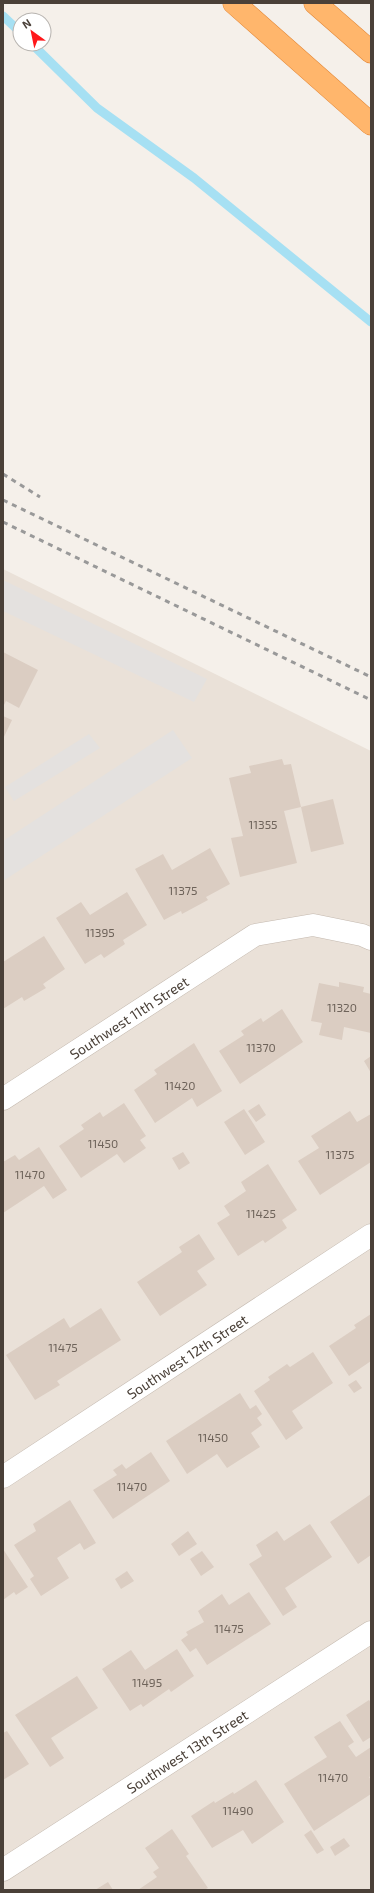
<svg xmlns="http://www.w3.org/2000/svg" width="374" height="1893" viewBox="0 0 374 1893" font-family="'Exo 2',sans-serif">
	<rect width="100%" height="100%" fill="#f5f0ea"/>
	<path fill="#eae1d8" d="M3,569l368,182v1139h-368z"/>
	<path fill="#e4e1df" d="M3,580l204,99 -13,23 -191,-91z
		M173,730l19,28 -189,123v-40z
		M89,734l11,14 -86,53 -9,-14z"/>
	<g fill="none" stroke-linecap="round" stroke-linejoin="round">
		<path stroke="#a6e0f3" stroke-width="9" d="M3,16l17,16
			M32,44l65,64 97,70 177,144"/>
	</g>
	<path fill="#dbcdc2" d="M3,652l35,18 -19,38 -13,-7 -3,6z
		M3,716l9,4 -9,19z
		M282,759l2,6 7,-1 10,43 -17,4 13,52 -57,14 -9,-39 12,-2 -14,-58 22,-5 -2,-7z
		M333,799l11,45 -33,8 -10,-45z
		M210,848l20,36 -24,13 2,3 -26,14 -1,-3 -17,9 -29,-51 28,-15 9,16z
		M127,892l20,33 -24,15 2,4 -21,14 -3,-4 -16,10 -29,-46 25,-16 9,13z
		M44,936l21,33 -22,15 3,4 -22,13 -2,-4 -19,12v-47z
		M339,982l25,5 -1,5 8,2v39l-27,-6 -2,13 -23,-5 3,-12 -11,-2 8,-38 20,4z
		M282,1009l21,33 -63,42 -21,-33 25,-16 -3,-4 20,-13 2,4z
		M194,1043l28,48 -25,16 -5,-9 -37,25 -21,-33 23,-16 -3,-4z
		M371,1056v17l-7,-12z
		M124,1103l22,33 -6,4 6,8 -22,15 -7,-9 -36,24 -22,-32 25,-17 -3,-4 19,-13 3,5z
		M259,1104l7,11 -10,7 -8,-11z
		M244,1109l21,33 -20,13 -21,-33z
		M350,1111l7,11 14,-8v48l-51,33 -22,-34 21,-13 -8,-12z
		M39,1147l28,43 -14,9 -9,-13 -41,27v-51l12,-7 4,5z
		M183,1152l7,11 -11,7 -7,-12z
		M268,1164l29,46 -15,10 5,8 -22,15 -2,-3 -25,16 -21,-33 13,-8 -6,-9 22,-15 -5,-9z
		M199,1234l16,25 -18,12 10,14 -47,31 -23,-34 45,-30 -3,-5z
		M101,1308l20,32 -64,41 3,4 -25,15 -29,-45 58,-37 6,10z
		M371,1314v47l-22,15 -20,-30 27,-18 -2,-3z
		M313,1352l20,31 -41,28 11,17 -17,12 -32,-49 16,-11 -2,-3 19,-13 3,3z
		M356,1380l6,8 -8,5 -6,-8z
		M240,1393l10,16 6,-4 6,9 -5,4 5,7 -11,8 9,14 -33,21 -10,-14 -30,20 -21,-33z
		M151,1452l19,29 -57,38 -20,-29 24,-15 -4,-5 9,-6 4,5z
		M371,1494v61l-13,9 -28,-42z
		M70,1500l26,43 -12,7 -4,-7 -23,15 12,20 -28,18 -11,-17 4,-3 -20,-31 22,-14 -3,-7z
		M310,1524l22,33 -47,31 12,19 -14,9 -34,-52 13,-8 -6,-11 21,-14 7,10z
		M188,1531l9,13 -18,12 -8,-12z
		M3,1549l25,38 -12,8 -2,-3 -11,8z
		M202,1551l12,16 -13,9 -11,-17z
		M127,1571l7,10 -13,8 -6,-10z
		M249,1592l22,32 -64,41 -11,-17 -6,4 -9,-12 7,-5 -2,-3 18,-10 -6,-11 24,-17 7,11z
		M177,1649l17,27 -23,16 -2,-3 -26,18 -2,-3 -11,7 -28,-42 29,-19 14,20z
		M77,1676l21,32 -47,30 13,20 -14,9 -35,-52z
		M369,1700l2,3v34l-8,5 -17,-27z
		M340,1721l14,21 -6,4 8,11 15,-10v29l-2,1 2,3v14l-57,37 -30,-47 43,-27 -13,-20z
		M7,1731l22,33 -26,16v-47z
		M256,1780l28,42 -32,22 -9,-14 -31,18 -21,-32 23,-15 1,2 18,-11 1,2z
		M172,1829l17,25 -3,2 22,32 -4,2h-66l19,-13 -4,-5 6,-4 -14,-20z
		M311,1830l13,20 -7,4 -13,-19z
		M344,1838l6,8 -15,10 -5,-9z
		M108,1882l5,8h-18z"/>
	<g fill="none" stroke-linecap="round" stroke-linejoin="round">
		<g stroke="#c4b9af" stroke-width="23">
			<g id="street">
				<path id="s1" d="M3,1099l252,-164 58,-10 49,10 9,4"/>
				<path id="s2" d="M3,1477l368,-242"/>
				<path id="s3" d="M3,1870l368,-238"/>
			</g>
		</g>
		<g stroke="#e28738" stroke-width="23">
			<path id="highway" d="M234,3l137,121
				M315,3l56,49"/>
		</g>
		<use href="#street" stroke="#fff" stroke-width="22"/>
		<use href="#highway" stroke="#ffb66c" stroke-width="22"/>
		<path stroke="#999" stroke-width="3" stroke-dasharray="5 5" stroke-linecap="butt" d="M3,474l37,23
			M3,500l368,177
			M3,522l368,178"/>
	</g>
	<g text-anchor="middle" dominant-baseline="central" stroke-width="3.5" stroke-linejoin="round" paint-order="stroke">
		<g font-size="12" fill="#6e635a">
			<text x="263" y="824">11355</text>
			<text x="183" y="890">11375</text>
			<text x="100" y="932">11395</text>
			<text x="342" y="1007">11320</text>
			<text x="261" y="1047">11370</text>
			<text x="180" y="1085">11420</text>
			<text x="103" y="1143">11450</text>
			<text x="340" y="1154">11375</text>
			<text x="30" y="1174">11470</text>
			<text x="261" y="1213">11425</text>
			<text x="63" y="1347">11475</text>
			<text x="213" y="1437">11450</text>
			<text x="132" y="1486">11470</text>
			<text x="229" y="1628">11475</text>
			<text x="147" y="1682">11495</text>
			<text x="333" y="1777">11470</text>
			<text x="238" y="1810">11490</text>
		</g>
		<g font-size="14" fill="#4a4038" stroke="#fff">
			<text stroke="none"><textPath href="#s1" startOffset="150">Southwest 11th Street</textPath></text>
			<text stroke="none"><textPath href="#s2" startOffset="220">Southwest 12th Street</textPath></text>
			<text stroke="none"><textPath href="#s3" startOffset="219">Southwest 13th Street</textPath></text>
		</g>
	</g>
	<rect width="374" height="1893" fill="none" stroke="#4a4038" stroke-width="8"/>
	<g transform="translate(32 32) rotate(327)"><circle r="19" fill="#ffffff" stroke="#b7b3af"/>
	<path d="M0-3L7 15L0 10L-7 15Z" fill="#ff181b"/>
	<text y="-6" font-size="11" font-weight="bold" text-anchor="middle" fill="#4a4038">N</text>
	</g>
</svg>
